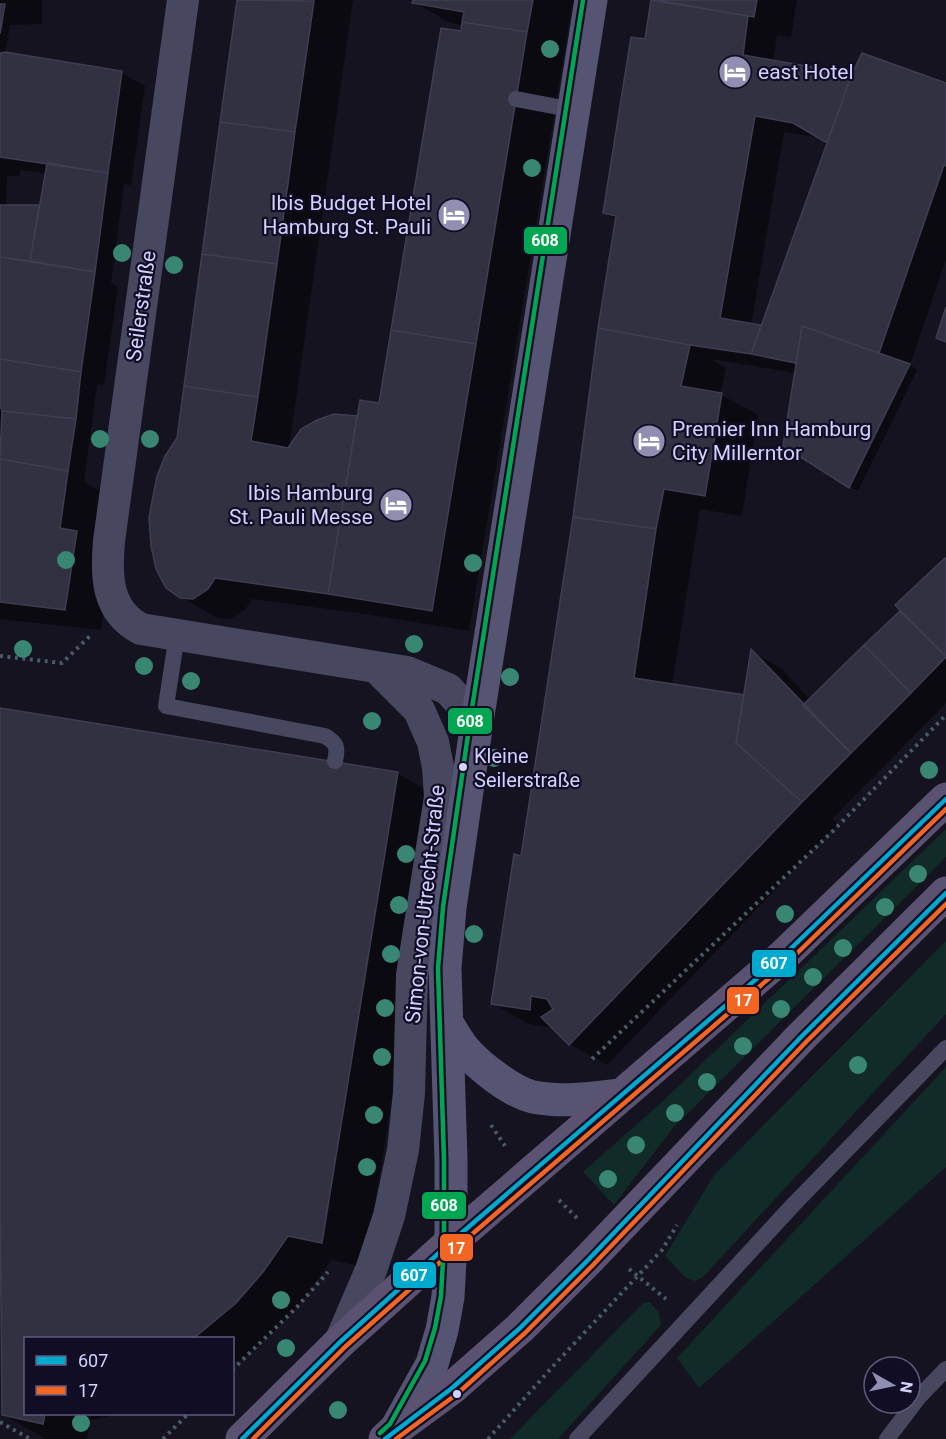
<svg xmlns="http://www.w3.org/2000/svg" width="946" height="1439" viewBox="0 0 946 1439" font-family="Roboto,sans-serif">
	<rect width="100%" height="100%" fill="#14131f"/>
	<path fill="#112b29" d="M946,829v28l-273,271 -59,77 -31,-33 79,-70z
		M946,941v73l-243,263 -8,4 -9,-3 -21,-22 49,-81z
		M946,1067v100l-247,221 -22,-30z
		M650,1302l9,11 2,12 -103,114h-48l133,-136z"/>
	<path fill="#0007" fill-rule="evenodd" d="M0,0h42v24l-32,1 -5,29 116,19 24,13 -14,99 -7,-1 -13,99 7,4 -14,98 -7,-1 -13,98 20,11 9,60 -12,77 -101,-11zM20,170l26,3 -5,34 -35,-1 1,-30h13z
		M238,0h115l-64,449 45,-33 24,1 22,-12 83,-380 -13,-2 -36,-21v-2h159l-104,631 -103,-17 -114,-15 -7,11 -15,9 -12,-1 -37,-21 -2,-159z
		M653,0h144l-6,37 -14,-2 -4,27 80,14 93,9v174l-36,106 7,5 -59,121 -74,-46 12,-72 -85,-14 15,9 -6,26 38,21 -16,101 -42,-7 -28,177 73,11 7,-45 29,16 29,32 92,-89 44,-52v144l-114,116 6,5 -231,241 -37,-21 -16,-16 -25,-4 -37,-21 30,-146 95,-637 -13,-7 42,-172zM784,132l38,6 7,4 -67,184 -11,-1z
		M0,709l397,64 43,25 -75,469 -34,-7 -25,37 -28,31 -30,27 -16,11v-28h-206v76h95l-30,6 -4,19h-41l-42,-24 -1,-200 -3,-1z"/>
	<path fill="#323141" stroke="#3f3d53" stroke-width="1.5" d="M237,0l77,1 -19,131 -75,-10z
		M413,0h120l-6,32 -65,-10 2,-10 -52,-9z
		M651,0l97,16 -5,39 109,19 -25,69 -34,-20 -38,-7 -35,202 41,7 -10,29 -61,-9 -92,-17 18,-112 -13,-3 28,-176 14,2z
		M655,0h102l-3,17z
		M0,4h5l-5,30z
		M462,22l65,10 -51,312 -85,-14 50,-302 20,3z
		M5,52l117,19 -14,102 -108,-16v-104z
		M862,53l84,30v83l-2,-1 -65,188 -77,-27 -6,37 -45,-9 101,-280z
		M220,122l75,10 -18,132 -75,-10z
		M47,163l61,10 -13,99 -65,-11z
		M0,205h39l-9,56 -30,-4z
		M202,254l75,10 -19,133 -74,-11z
		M0,257l95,15 -14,100 -81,-13z
		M946,307v35l-10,-4z
		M802,326l108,38 -61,124 -66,-42z
		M598,328l92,17 -9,41 41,7 -17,103 -41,-7 -8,40 -83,-12z
		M391,330l85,14 -44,267 -104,-17 32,-194 19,3z
		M0,359l81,13 -5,47 -74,-8 -2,-6z
		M184,386l74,11 -7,44 37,7 13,-19 16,-9 17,-6 23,2 -29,178 -113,-16 -7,11 -15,10 -13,-1 -14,-10 -10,-19 -5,-23 -2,-29 8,-41 8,-20 12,-18z
		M2,411l74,8 -8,52 -68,-12z
		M0,459l68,12 -8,57 17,3 -12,79 -65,-8z
		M573,517l83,12 -22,149 110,17 -8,48 66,59 -233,243 -28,-28 12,-8 -6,-10 -16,-3 -1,14 -39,-6 23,-150 7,2z
		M945,558l1,1v98l-51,-52z
		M900,611l46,46 -35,36 -47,-48z
		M864,645l47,48 -60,60 -48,-48z
		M751,649l100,104 -49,49 -66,-59z
		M0,708l398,64 -76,471 -34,-7 -25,36 -27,31 -42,35h-168v76h19l-2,10 -41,-9 -2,-218z"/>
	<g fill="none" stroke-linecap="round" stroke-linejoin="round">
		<path stroke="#485a66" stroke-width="4" stroke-dasharray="3 4.5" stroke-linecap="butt" d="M0,656l62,7 30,-29
			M592,1059l241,-228 113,-116
			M491,1125l14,21
			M559,1200l18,18
			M629,1269l37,30
			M232,1370l65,-63 31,-35
			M0,1422l30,17
			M163,1439l25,-25
			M488,1439l67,-75 107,-114 15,-25"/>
		<path stroke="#474860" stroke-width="16" d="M516,99l58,11
			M177,635l-11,71 159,30c12,7 13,12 10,25
			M577,1439l217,-235 152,-156
			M887,1439l32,-42 27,-28"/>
		<path stroke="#474860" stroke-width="32" d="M183,0l-74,541c-3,34 -3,70 32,88l266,43 41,17 29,33
			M340,1342l31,-72 18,-54 14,-66 6,-57 3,-118 28,-178 -2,-30 -5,-25 -14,-32 -43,-43"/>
		<path stroke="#555573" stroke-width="33" d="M447,1023c6,9 11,19 18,27 15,17 47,42 68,47 30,6 59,1 88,-2
			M396,1429l36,-65 10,-34 6,-33 3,-55v-82l-6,-192 5,-60 27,-186 114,-722"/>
		<path stroke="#5b5271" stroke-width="33" d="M242,1439l98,-97 111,-100 332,-286 163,-157
			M385,1439l11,-10 56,-41 68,-60 68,-68 213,-223 145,-144"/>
		<g stroke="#100d25" stroke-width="9">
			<path id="bus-1" d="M242,1439l98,-97 111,-100 332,-286 163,-157
				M385,1439l67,-51 68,-60 68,-68 213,-223 145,-144"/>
		</g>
		<g stroke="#100d25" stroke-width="9">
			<path id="bus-2" d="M253,1439l92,-92 111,-99 332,-286 158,-153
				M396,1439l61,-45 68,-61 68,-68 213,-223 140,-138"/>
		</g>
		<g stroke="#100d25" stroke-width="9">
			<path id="bus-3" d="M380,1433l10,-9 35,-63 10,-33 6,-32 3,-54v-82l-6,-192 5,-61 27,-186 113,-721"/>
		</g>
		<use href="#bus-1" stroke="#00a9ce" stroke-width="4.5"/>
		<use href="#bus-2" stroke="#f26522" stroke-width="4.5"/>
		<use href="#bus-3" stroke="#00a651" stroke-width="4.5"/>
	</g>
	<g fill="#398673">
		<circle cx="550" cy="49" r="9"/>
		<circle cx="532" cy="168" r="9"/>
		<circle cx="122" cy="253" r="9"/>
		<circle cx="174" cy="265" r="9"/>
		<circle cx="100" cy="439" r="9"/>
		<circle cx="150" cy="439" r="9"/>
		<circle cx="66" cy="560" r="9"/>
		<circle cx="473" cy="563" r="9"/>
		<circle cx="414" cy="644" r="9"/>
		<circle cx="23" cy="649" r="9"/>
		<circle cx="144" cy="666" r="9"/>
		<circle cx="510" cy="677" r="9"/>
		<circle cx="191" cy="681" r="9"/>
		<circle cx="372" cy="721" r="9"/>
		<circle cx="494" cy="758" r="9"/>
		<circle cx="929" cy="770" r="9"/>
		<circle cx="406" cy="854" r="9"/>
		<circle cx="918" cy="874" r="9"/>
		<circle cx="399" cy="905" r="9"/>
		<circle cx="885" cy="907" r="9"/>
		<circle cx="785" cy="914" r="9"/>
		<circle cx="474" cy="934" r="9"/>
		<circle cx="843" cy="948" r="9"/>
		<circle cx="391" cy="954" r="9"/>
		<circle cx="813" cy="977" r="9"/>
		<circle cx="385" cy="1008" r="9"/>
		<circle cx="781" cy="1009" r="9"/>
		<circle cx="743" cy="1046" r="9"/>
		<circle cx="382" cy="1057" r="9"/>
		<circle cx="858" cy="1065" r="9"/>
		<circle cx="707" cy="1082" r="9"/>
		<circle cx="675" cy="1113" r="9"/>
		<circle cx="374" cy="1115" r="9"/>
		<circle cx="636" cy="1145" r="9"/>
		<circle cx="367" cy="1167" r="9"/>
		<circle cx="608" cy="1179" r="9"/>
		<circle cx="281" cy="1300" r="9"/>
		<circle cx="286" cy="1348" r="9"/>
		<circle cx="338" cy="1410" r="9"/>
		<circle cx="81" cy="1423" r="9"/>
	</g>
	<defs>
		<g id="hotel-disc" transform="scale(1.725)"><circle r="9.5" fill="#908eb1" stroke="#100d25"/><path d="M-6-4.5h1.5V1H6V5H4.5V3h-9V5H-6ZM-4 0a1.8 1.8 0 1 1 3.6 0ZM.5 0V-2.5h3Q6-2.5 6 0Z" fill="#fff"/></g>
	</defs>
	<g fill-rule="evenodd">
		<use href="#hotel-disc" x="735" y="72"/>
		<use href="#hotel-disc" x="454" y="215"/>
		<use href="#hotel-disc" x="649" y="441"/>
		<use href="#hotel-disc" x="396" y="505"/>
	</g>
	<g fill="#d3d1ff" stroke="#100d25" stroke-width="2">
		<circle cx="463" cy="767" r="5"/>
		<circle cx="457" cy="1394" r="5"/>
	</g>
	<g text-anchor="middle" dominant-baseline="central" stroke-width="4.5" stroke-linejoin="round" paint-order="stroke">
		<g font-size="20" fill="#d3d1ff" stroke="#100d25" text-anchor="start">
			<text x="474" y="756">Kleine<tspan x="474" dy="24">Seilerstraße</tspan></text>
		</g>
		<g font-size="21" fill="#d3d1ff" stroke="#100d25" text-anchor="start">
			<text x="758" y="72">east Hotel</text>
			<text x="431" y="203" text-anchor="end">Ibis Budget Hotel<tspan x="431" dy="24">Hamburg St. Pauli</tspan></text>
			<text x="672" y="429">Premier Inn Hamburg<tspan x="672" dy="24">City Millerntor</tspan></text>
			<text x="373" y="493" text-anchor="end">Ibis Hamburg<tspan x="373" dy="24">St. Pauli Messe</tspan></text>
		</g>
		<g font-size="21" fill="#d3d1ff" stroke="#100d25">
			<text transform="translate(141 306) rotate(-82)">Seilerstraße</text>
			<text transform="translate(425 904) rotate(-84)">Simon-von-Utrecht-Straße</text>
		</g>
	</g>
	<g stroke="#100d25" stroke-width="2">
		<rect x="523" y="226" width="45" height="29" rx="6" fill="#00a651"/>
		<rect x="447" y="707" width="46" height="28" rx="6" fill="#00a651"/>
		<rect x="751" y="949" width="46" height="29" rx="6" fill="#00a9ce"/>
		<rect x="726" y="986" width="34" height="29" rx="6" fill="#f26522"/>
		<rect x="421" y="1191" width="46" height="29" rx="6" fill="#00a651"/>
		<rect x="439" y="1233" width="35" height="29" rx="6" fill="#f26522"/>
		<rect x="392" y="1261" width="45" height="28" rx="6" fill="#00a9ce"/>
	</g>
	<g font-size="16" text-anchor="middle" font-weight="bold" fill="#fff">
		<text x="545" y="246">608</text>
		<text x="470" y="727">608</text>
		<text x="774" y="969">607</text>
		<text x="743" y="1006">17</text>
		<text x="444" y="1211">608</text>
		<text x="456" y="1254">17</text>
		<text x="414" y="1281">607</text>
	</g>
	<rect x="24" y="1337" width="210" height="78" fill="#100d25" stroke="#5e5b7c" stroke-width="1.5"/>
	<rect x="36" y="1356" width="30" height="9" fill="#00a9ce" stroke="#5e5b7c" stroke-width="1.5"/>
	<text x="78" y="1367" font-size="18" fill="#d3d1ff">607</text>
	<rect x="36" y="1386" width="30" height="9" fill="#f26522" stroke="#5e5b7c" stroke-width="1.5"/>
	<text x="78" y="1397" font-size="18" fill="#d3d1ff">17</text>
	<g transform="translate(892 1385) rotate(99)"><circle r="28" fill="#100d25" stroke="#5e5b7c" stroke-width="1.5"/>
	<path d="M0-4.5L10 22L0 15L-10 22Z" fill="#908eb1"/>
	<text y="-9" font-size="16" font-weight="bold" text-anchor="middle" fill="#d3d1ff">N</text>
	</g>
</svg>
